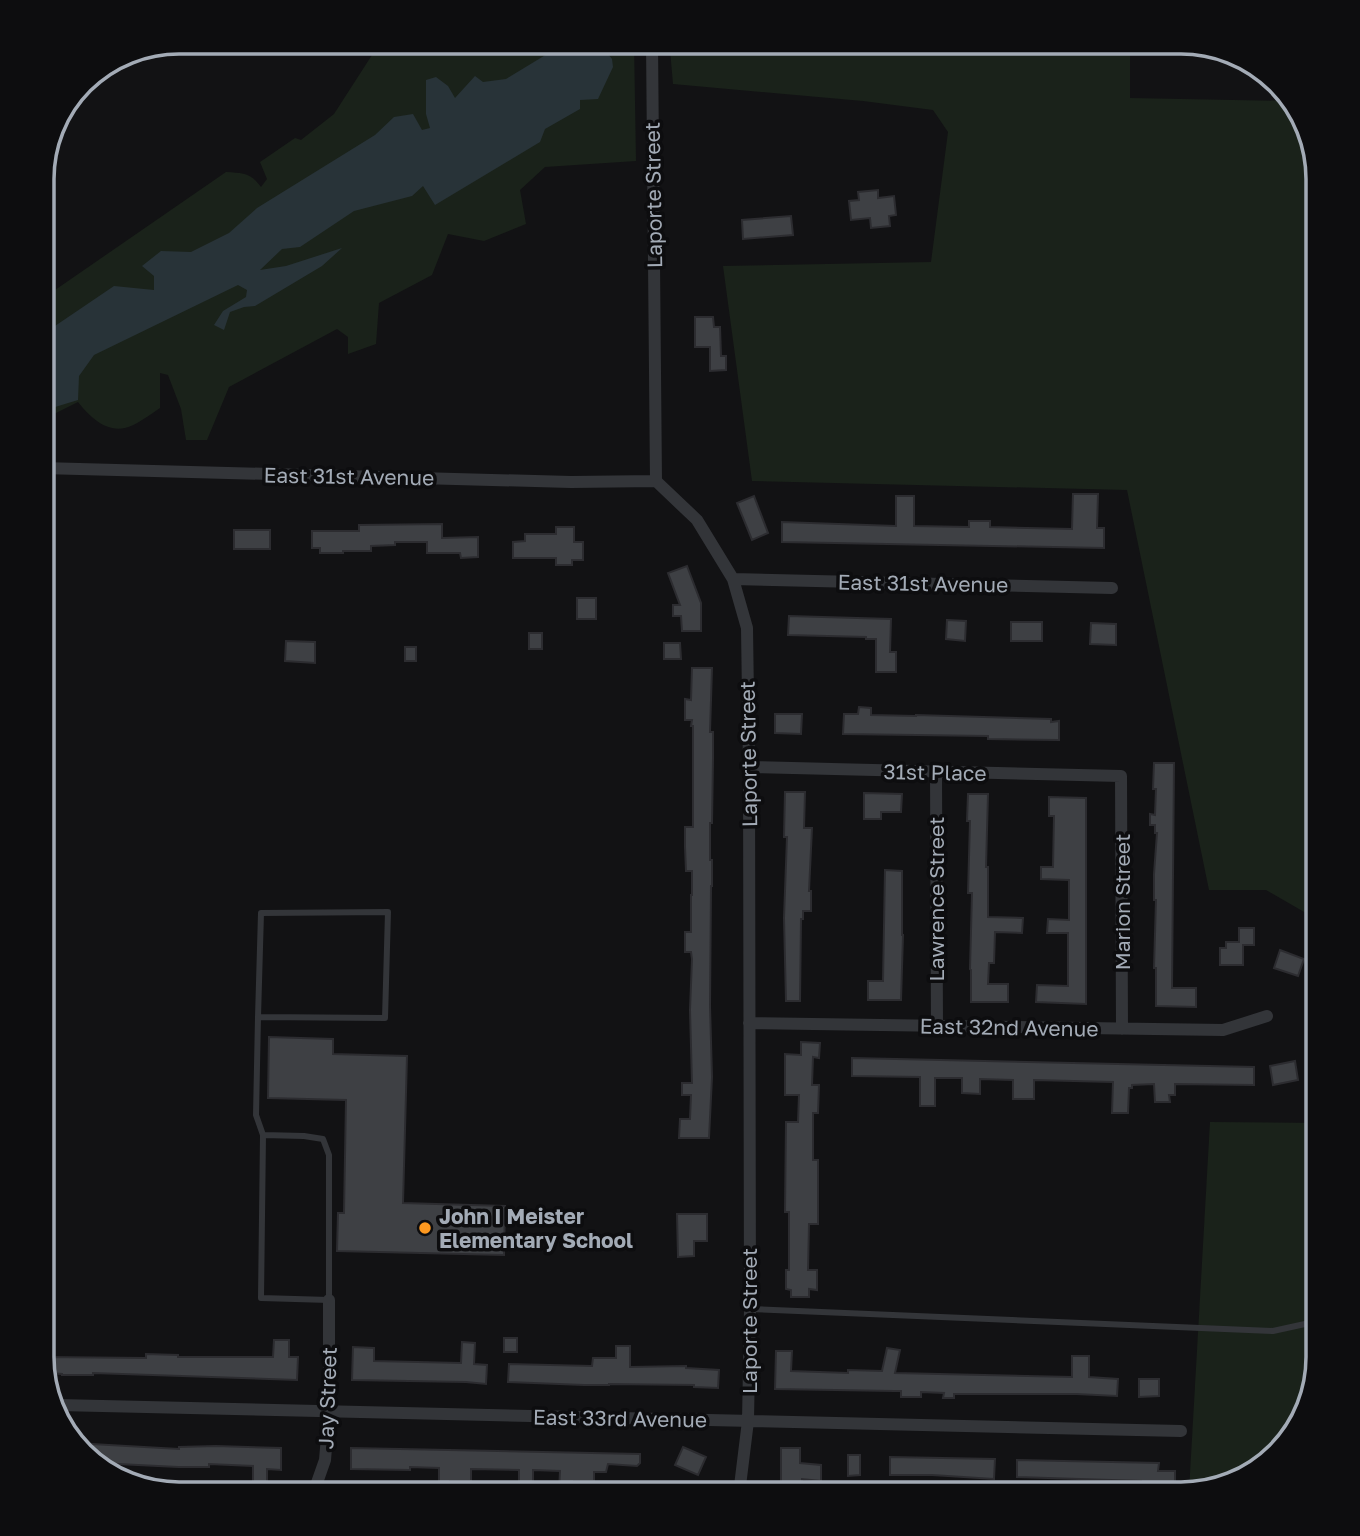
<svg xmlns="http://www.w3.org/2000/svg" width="1360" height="1536" viewBox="0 0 1360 1536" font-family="'Golos Text',sans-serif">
	<rect width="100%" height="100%" fill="#121214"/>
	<path fill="#1a221a" d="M404,42h230l2,119 -91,6 -25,23 6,34 -42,17 -36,-7 -16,41 -53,28 -3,41 -28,10v-17l-11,-8 -108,58 -22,53h-21l-5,-31 -13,-34 -8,-2v35c-9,6 -25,18 -35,20 -20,4 -35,-11 -47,-26l-36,18v-121l184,-127c17,1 25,1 35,15l6,-8 -7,-17 35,-24 6,2 33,-26 38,-59 23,-11z
		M685,42h445v56l161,3 27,78v741l-52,-30h-57l-82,-400 -375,-9 -29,-215 208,-4 17,-130 -15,-22 -70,-9 -190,-17 -3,-34z
		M1210,1122l108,1v234l-14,61 -40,48 -75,25z"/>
	<path fill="#283338" d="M557,48l6,7 17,-4 23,-3 9,11 1,8 -15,32 -18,1v9l-35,20 -5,13 -105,63 -12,-19 -11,10 -58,15 -54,36 -18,2 -22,21 26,-4 56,-18 -20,18 -67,40 -11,1 -14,5 -6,18 -10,-5 9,-14 23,-14 1,-7 -9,-5 -144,70 -15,21 -1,24 -36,11v-87l10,4 62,-42 40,4v-14l-12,-10 19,-15 30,1 38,-19 28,-25 118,-73 19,-18 19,-3 9,16 8,-2 -4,-14v-34l10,-3 12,9 7,12 20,-22 8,6 23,-3z"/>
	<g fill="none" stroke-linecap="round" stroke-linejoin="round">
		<path stroke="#283338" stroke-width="4.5" d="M607,53l9,-11"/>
	</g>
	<path fill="#3e4044" stroke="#2c2c30" stroke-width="2" d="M878,190v8l16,-2 2,19 -7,1 1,10 -19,2 -1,-10 -19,2 -2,-19 10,-1 -1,-8z
		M791,216l2,19 -50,4 -1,-19z
		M695,317h18l1,10h6l1,29h5v14l-16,1v-24h-15z
		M1073,494h25l-1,34h7v20l-322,-6v-20l114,4v-30h18v30l55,1v-6h21v6l82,2z
		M754,496l14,37 -16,7 -15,-37z
		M442,524v14l36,-1v20l-17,1 -1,-5h-33v-11h-32v3l-24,1v5h-28v2h-23v-5h-8v-17h47v-6z
		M556,527h18v15h9v18h-11v5h-16v-7h-43v-16l12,-1v-7h31z
		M234,530h36v19h-36z
		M687,566l14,37v28h-19l-1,-15h-8v-11h7l-12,-32z
		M577,598h19v21h-19z
		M789,616l102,3 -1,33h6v20h-20v-33h-10v-2l-78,-2z
		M947,620l19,1 -1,20 -19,-2z
		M1011,622h31v19h-31z
		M1091,623l25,1v21l-26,-1z
		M529,633h13v16h-13z
		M286,641l29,1v21l-30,-2z
		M664,643h16l1,16h-17z
		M405,647h11v14h-11z
		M692,668h20l-2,64h3v27l-1,64h-2v37h2v26h-1l-1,120 2,71 -3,61h-30l1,-19h10l1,-24h-9v-12h10l-2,-73 2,-51 -1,-7h-6v-20h6v-37h1v-24h-6l-1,-24v-20h8v-101h-2l1,-6h-7v-21l6,1z
		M859,707l12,1v7l45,1v-1l135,4v3l8,-1v19l-71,-1v-3l-145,-2 1,-20h14z
		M775,714h27l-1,20 -26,-1z
		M1154,763h20l-2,225h24v19l-40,-1v-38h-2l2,-68h-2v-26l3,-41h-2v-8h-5v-11l5,1 1,-26h-3z
		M785,792h20l-1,36h8l-3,63h2v20h-8v8h-2l-1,82h-14l-2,-83 3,-81h-3z
		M864,793l38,1 -1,18h-20v7h-17z
		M968,794h20l-2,73h2v50l35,1 -1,15 -27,-1 -1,31h-5l-1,21h20v18h-37v-32l-1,-1 2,-76h-4l2,-72h-3z
		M1049,797l37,1v206l-50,-2 1,-17 31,1v-53h-21l1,-14 21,1v-40l-28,-1v-12h12l1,-51h-5z
		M885,870l17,1v64h1l-2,65h-33v-19h15z
		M1239,928h15v17h-11v20h-23v-17h6v-6h13z
		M1280,950l24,9 -6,17 -24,-8z
		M269,1037l64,2v15l74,2 -4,147 102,3 -1,49 -167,-4 1,-38h6l2,-113 -78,-2z
		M801,1042l19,1 -1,15 -6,-1 -1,28h7l-1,28h-5v47h5v64h-9l-1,46h9v20l-8,-1v8h-18v-7l-5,-1v-19h3v-58h-4l1,-90h12l1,-27h-14v-41l16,1z
		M852,1058l402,9v18l-79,-1v11h-6l1,7h-15l-1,-18 -22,1v3h-3l-1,25h-16l1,-31 -79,-2v19h-21v-19l-33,-1v15l-18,-1v-15h-27v28h-15v-29l-68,-1z
		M1295,1061l3,19 -25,5 -3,-19z
		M677,1214h30v27h-13v15l-16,1z
		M504,1338h13v14h-13z
		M274,1340h15v17h9l-1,23 -204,-7v2h-31v-1l-14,-1 -6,-16 104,1v-4l32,1v2h95z
		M462,1342l13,1 -1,21 13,1 -1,19 -20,-2 -114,-2 1,-33 21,1v13l87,2z
		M616,1346h14v21l56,-1v2l33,2 -1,18 -24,-1v-2l-85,-1v1h-25l-76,-3 1,-18 83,2 1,-8h23z
		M887,1348l13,2 -5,23 177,4v-21h17v21l29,2 -1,17 -41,-2h-122v4h-11l1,-5 -23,-1v5h-20v-6h-7l-119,-2 1,-38h16l-1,20 57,2v-3l34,1z
		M1139,1379h20v17l-20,1z
		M74,1443l105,6v-2l37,-1 65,2v22l-14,-1v21h-14v-24l-44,-2v3h-31l-80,-4z
		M683,1447l23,10 -8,18 -23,-10z
		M351,1448l289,6v9l-3,3 -29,-2 -2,8h-12v9h-20l-1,11h-14l1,-21 -27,-1v17h-14v-17l-48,-1v12h-21v5h-11v-18l-29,-1v3l-59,-1z
		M781,1448h19v15l21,2v16l-19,-2 -1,15h-20z
		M848,1455h12v20l-12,1z
		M890,1457l105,2 -1,20 -62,-4h-42z
		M1017,1460l142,3 -1,8h17v20l-34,-1v-9l-124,-4z"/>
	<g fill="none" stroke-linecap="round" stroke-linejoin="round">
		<path stroke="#333539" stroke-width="6" d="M258,1017l3,-104 127,-1 -3,106 -127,-1 -2,98 7,20
			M263,1135l41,1 19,3 6,16v145l-68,-2z
			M750,1309l523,22 41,-9 4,-2"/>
		<path stroke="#333539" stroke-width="12" d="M652,42l4,439 41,39 36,59 14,49 2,139 1,542 -2,112 -9,73
			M42,468l529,14 85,-1
			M733,579l379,9
			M749,767l372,9 1,253
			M936,772l1,254
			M749,1023l474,7 44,-14
			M58,1405l1123,26
			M313,1494l12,-34 4,-48v-112"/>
	</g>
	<circle fill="#fe9920" stroke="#0d0d0f" stroke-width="2.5" cx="425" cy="1228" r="7"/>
	<g text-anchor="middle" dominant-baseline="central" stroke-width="7" stroke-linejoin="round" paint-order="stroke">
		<g font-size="21" fill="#a3abb6" stroke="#0d0d0f">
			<text transform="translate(653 195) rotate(-91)">Laporte Street</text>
			<text transform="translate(349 476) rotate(1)">East 31st Avenue</text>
			<text transform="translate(923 583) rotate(1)">East 31st Avenue</text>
			<text transform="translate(748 754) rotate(-91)">Laporte Street</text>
			<text transform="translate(935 772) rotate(1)">31st Place</text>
			<text transform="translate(936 899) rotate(-90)">Lawrence Street</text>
			<text transform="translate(1122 902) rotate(-90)">Marion Street</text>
			<text transform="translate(1009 1027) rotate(1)">East 32nd Avenue</text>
			<text transform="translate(749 1321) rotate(-90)">Laporte Street</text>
			<text transform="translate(327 1398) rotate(-88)">Jay Street</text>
			<text transform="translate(620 1418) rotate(1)">East 33rd Avenue</text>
		</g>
		<g font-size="21" font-weight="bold" fill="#a3abb6" stroke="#0d0d0f" text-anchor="start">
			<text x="439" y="1216">John I Meister<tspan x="439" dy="24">Elementary School</tspan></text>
		</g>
	</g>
	<path d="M0 0H1360V1536H0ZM179 54H1181A125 125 0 0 1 1306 179V1357A125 125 0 0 1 1181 1482H179A125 125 0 0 1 54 1357V179A125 125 0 0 1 179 54Z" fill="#0d0d0f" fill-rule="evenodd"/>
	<path fill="none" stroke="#a3abb6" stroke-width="3.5" d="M179 54H1181A125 125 0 0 1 1306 179V1357A125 125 0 0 1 1181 1482H179A125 125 0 0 1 54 1357V179A125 125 0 0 1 179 54Z"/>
</svg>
